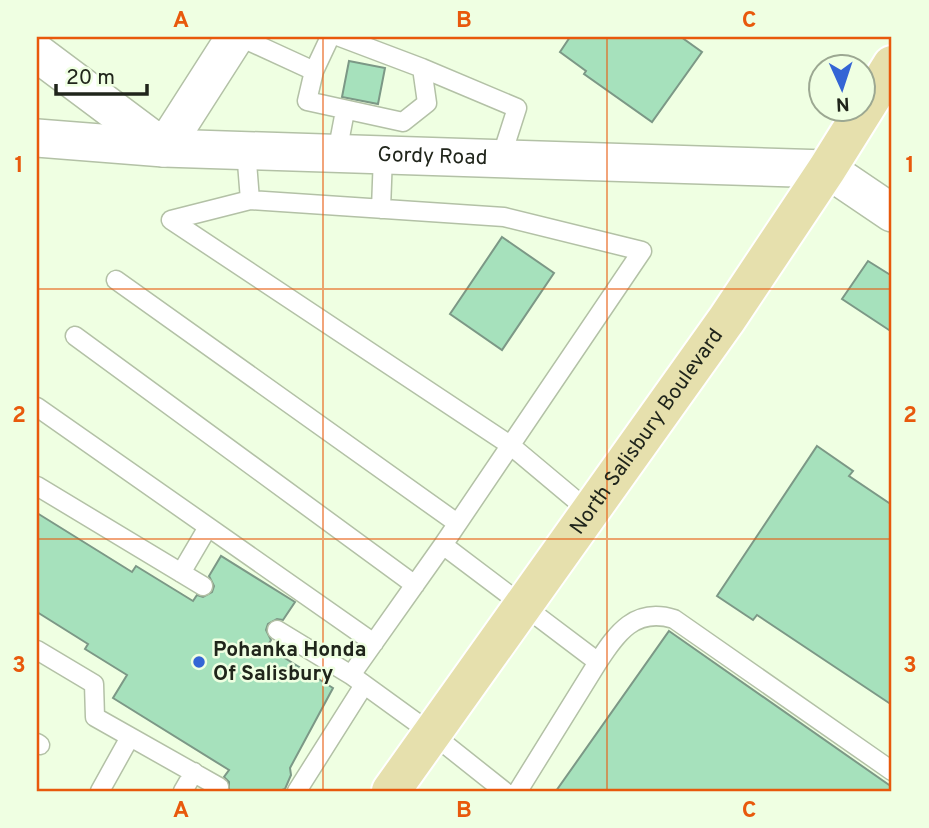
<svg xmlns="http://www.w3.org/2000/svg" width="929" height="828" viewBox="0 0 929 828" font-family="Overpass,sans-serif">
	<rect width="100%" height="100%" fill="#efffe2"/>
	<path fill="#a6e1bc" stroke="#7c9886" stroke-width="2" d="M570,37h111l21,15 -50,70 -68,-48 2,-3 -26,-19z
		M349,61l36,7 -7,36 -36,-7z
		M502,237l52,36 -52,77 -52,-36z
		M868,261l24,15v56l-50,-33z
		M817,446l36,25 -4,5 43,29v200l-135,-90 -4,5 -36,-24z
		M37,513l95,59 4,-6 57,35 4,-6 6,2 9,-5 2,-6 -5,-10 12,-20 74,46 -12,18 -6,-1 -9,5 -2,6 5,10 -4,7 66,41 -43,80 1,7 -6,14 -6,2h-50v-9l-5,-5 5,-7 -116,-72 14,-23 -42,-26 3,-5 -51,-32z
		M669,631l223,156v4h-336z"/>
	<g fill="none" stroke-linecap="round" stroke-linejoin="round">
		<g stroke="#b3c1a6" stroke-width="21">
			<path id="service" d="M240,37l74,34
				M330,37l-16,34 -7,30 96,21 24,-19 -5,-35 -82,-31
				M422,68l95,40 -16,50
				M246,150l4,50 254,17 138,34 -199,294 -92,130 -74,-45
				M337,153l8,-42
				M250,200l-79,20 339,225 80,67
				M381,209l2,-54
				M116,280l341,243
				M75,336l340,249
				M37,407l337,236
				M37,486l166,100
				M443,545l155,117 -80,129
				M181,573l27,-46
				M37,650l57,34 1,33 124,70
				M598,662c19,-29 37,-55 76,-43l218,152
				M351,675l80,58 73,58
				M37,743l3,2
				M100,791l30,-54
				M183,791l11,-19
				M297,791l67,-106"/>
		</g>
		<g stroke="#b3c1a6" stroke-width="40">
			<g id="minor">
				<path d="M37,53l127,95 71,-111"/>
				<path id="s1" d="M37,138l127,10 663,21 65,44"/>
			</g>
		</g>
		<g stroke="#fff" stroke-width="42">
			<g id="primary">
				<path id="s2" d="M391,791l336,-472 100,-150 65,-104"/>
			</g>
		</g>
		<use href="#service" stroke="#fff" stroke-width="18"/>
		<use href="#minor" stroke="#fff" stroke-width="37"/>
		<use href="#primary" stroke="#e6e0ad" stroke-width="38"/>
	</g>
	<path fill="none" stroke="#e8590c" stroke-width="2" stroke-opacity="0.55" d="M323,37v754M607,37v754M37,289h855M37,539h855"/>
	<circle fill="#3465d5" stroke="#efffe2" stroke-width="2.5" cx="199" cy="662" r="7"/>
	<g text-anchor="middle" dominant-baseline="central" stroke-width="5" stroke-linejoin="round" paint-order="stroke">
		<g font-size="21" fill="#20251b" stroke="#efffe2">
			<text stroke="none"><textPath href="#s1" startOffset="396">Gordy Road</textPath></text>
			<text stroke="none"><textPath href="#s2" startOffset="441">North Salisbury Boulevard</textPath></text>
		</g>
		<g font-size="21" font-weight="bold" fill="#20251b" stroke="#efffe2" text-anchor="start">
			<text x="213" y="650">Pohanka Honda<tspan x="213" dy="24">Of Salisbury</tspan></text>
		</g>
	</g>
	<rect width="929" height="828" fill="none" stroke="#efffe2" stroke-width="77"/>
	<g transform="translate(842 88) rotate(177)"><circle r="33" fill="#efffe2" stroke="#9ca892" stroke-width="2"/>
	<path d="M0-5L12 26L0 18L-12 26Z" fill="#3465d5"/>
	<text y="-10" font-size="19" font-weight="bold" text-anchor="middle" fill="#20251b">N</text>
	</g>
	<path d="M56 84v10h91v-10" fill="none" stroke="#20251b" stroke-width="3.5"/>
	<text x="66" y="84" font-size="21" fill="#20251b" stroke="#efffe2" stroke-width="5" paint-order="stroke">20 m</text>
	<rect x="38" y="38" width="852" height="752" fill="none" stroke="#e8590c" stroke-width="2.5"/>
	<g font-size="23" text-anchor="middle" font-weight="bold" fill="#e8590c">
		<text x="181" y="27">A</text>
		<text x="464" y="27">B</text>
		<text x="749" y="27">C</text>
		<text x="19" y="172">1</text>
		<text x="910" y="172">1</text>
		<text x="19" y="422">2</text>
		<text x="910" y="422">2</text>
		<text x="19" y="672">3</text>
		<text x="910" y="672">3</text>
		<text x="181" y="817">A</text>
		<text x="464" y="817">B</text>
		<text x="749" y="817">C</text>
	</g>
</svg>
